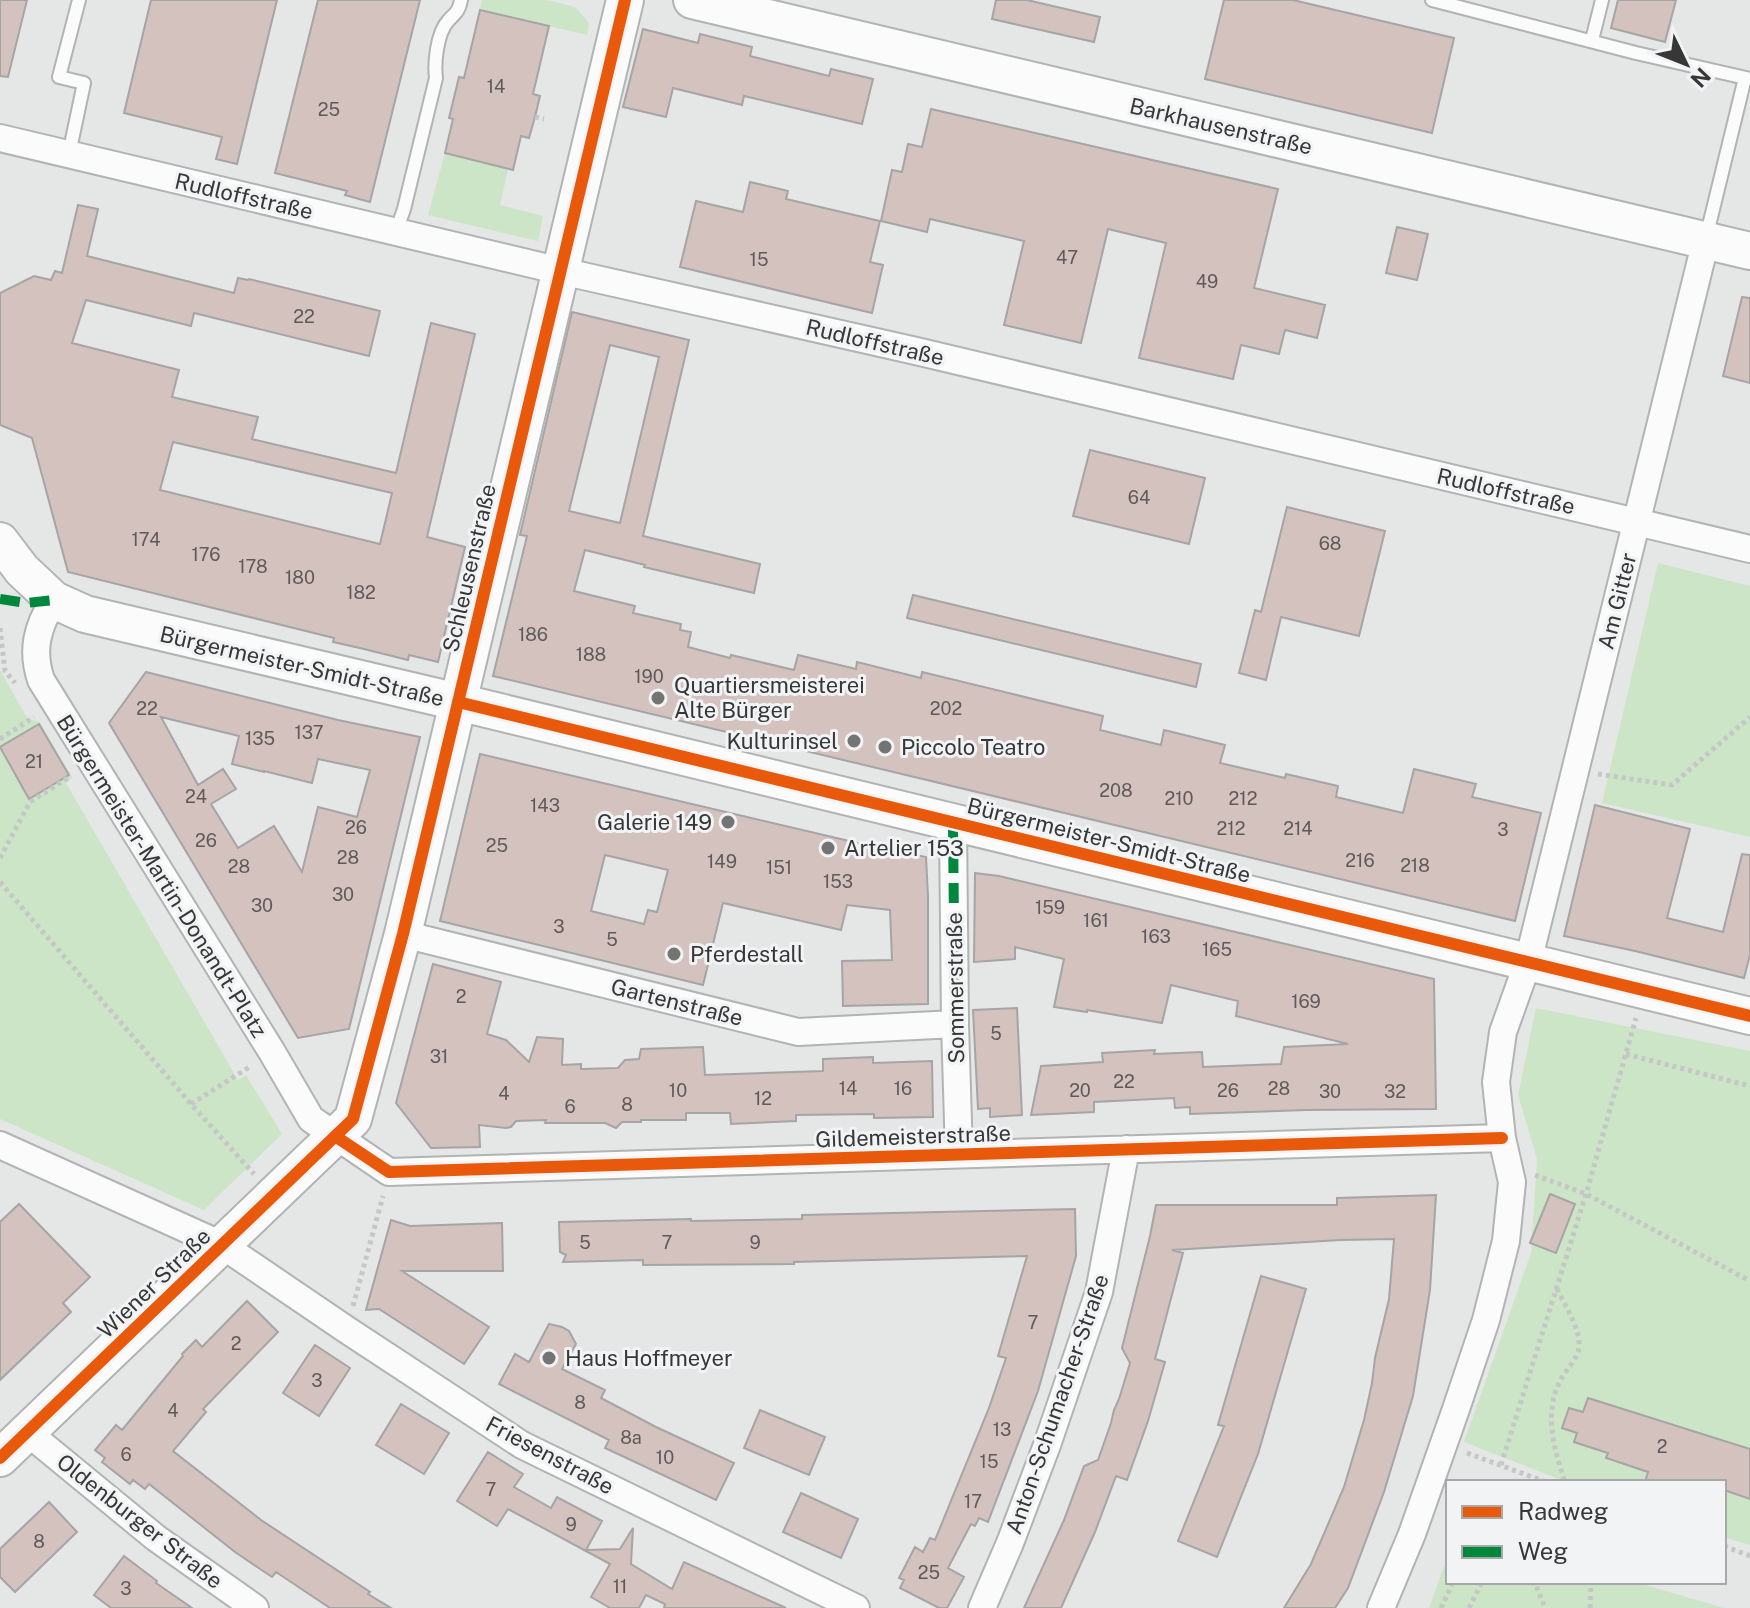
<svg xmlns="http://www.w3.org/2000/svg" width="1750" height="1608" viewBox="0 0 1750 1608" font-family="'Public Sans',sans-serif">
	<rect width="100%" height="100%" fill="#e5e6e6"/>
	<path fill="#cde5c7" d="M482,0h65l28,7 14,16 -2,12 -107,-25z
		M445,153l63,16 -8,36 43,11 -5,25 -110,-26z
		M1658,563l92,23v251l-148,-34z
		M0,670l27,48 13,4 32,56 -6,5 172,297 8,-5 36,59 -78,76 -204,-91z
		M1536,1008l214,43v494l-26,-8v-55h-158l-102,-40 67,-189 6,-94 -19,-64z
		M1448,1555v27h187l89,26h-295z"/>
	<path fill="#d4c2be" stroke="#a5a5a5" stroke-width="2" fill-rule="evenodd" d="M0,0h27l-19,77 -8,-1z
		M151,0h126l-40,164 -21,-5 6,-22 -98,-24z
		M318,0h102l-50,202 -25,-7 2,-4 -72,-18z
		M996,0h31l73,17 -6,25 -102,-23z
		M1224,0h69l161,38 -22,95 -227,-54z
		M1618,0h58l-11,42 -54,-14z
		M480,10l69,16 -16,68 7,2 -5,21 -6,21 -8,-2 -8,34 -68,-17 8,-34 -4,-1 10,-41 5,1z
		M643,29l55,14 2,-9 52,13 -2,9 79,20 2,-7 42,10 -11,45 -118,-28 -2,9 -69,-17 -7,29 -43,-10z
		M931,109l347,80 -24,99 71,17 -8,33 -32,-8 -6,24 -38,-9 -8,34 -94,-21 27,-115 -58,-14 -27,114 -77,-18 20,-84 -94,-22 -3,13 -46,-11 11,-51 10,2 6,-28 14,3z
		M750,182l38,9 -2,8 94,22 -10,41 13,3 -11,48 -192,-46 16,-66 47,11z
		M78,205l20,4 -11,47 147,37 4,-15 10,2 1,-1 131,32 -11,45 -175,-43 -3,13 -105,-26 -14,43 107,27 -7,27 86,20 -6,22 144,34 35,-150 44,11 -48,203 38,10 -27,115 -29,-7 -1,5 -44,-11 -31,-7 1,-4 -266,-66 -36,-134 -32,-13v-132l34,-17 17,4 4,-9 7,2zM173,442l219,51 -12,51 -220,-54z
		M1397,227l31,7 -11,46 -31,-7z
		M1742,297l8,1v85l-27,-7z
		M572,312l117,28 -46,196 117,28 -6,29 -110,-26 1,-2 -60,-15 -11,41 61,15 -2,7 48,11 -1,6 11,2 -3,15 42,11 1,-3 63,15 4,-15 58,14 1,-7 64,16 1,-6 181,44 -3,14 61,15 3,-15 61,15 -5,18 65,15 1,-4 52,12 -2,11 67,16 11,-44 62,15 -4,13 69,16 -26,108 -1022,-245 34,-140 -7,-1zM610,345l49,12 -39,166 -51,-12z
		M1090,450l115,28 -16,66 -116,-28z
		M1287,507l98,24 -26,105 -78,-19 -15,63 -27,-7 16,-63 6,2z
		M913,595l288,69 -5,23 -289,-69z
		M146,672l192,48 82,17 -71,292 -51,9 -189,-315zM161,717l78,19 -7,28 32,8v-1l48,12 6,-24 52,11 -13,47 -39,-10 -16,65 -28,-46 -36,22 -27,-44 25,-15 -13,-20 -25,16z
		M39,724l30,51 -40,24 -29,-52z
		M480,754l382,90 64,13 2,39v108l-85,2 -1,-45 50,-1 -2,-50 -43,-5 -6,25 -118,-27 -20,82 -263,-64zM605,855l63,15 -11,42 -9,-2 -4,14 -53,-13z
		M1595,805l95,24 -23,89 56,14 19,-78 8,1v100l-6,23 -109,-27 -71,-15z
		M975,873l24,3 435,103 2,130 -130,1 -116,4v-7l-15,1 -1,-10 -80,4v10l-63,3 10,-49 62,-4 -1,-9 53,-3 -1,4 48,-2 1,15 78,-3 3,-17 64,-3 -112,-28 2,-15 -67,-16 -9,38 -75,-13v2l-33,-5 10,-48 -49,-12v12l-41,3z
		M433,964l68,18 -14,52 19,6 23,22 8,-25 26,2 -1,26 19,-1v5l37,-1 7,-8 14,-1 2,-10 62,-2 2,28 118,-4v-12l50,-2v6l59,-2 1,56 -59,1v-4l-78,1v6l-65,3 -1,-11h-44v7h-45v2h-19l-6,6 -11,-5h-60l1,-3 -30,1 -5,6 -5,1 -27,-3 1,22 -49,1 -35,-45z
		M1017,1008l5,107 -32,2v-9l-12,1 -5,-99z
		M1550,1194l25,10 -19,49 -26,-10z
		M1436,1195l-6,95 -17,106 -29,96 -36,96 -13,20h-51l27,-44 33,-77 20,-67 8,-37 3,-25 14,-59 5,-60 -54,1 -168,10 11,3 -28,106 10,3 -17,59 -21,59 -11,-4 -21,56 -34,76h-37l40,-88 20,-54 14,-6 13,-37 3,-13 5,-11 11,-36 -8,-15 28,-112 6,-31h181v-7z
		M19,1204l71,73 -27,26 8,9 -71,68v-158z
		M1075,1209l1,47 -38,135 -50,131 -9,-4 -4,8 -4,-2 -23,44 16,9 -17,31h-8l-39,-20 4,-8 -5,-2 16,-31 8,5 7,-14 5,2 54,-132 17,-50 -8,-2 29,-100 -233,6v2l-151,1v-5l-80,2 3,-7 -6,-3 -1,-30 132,-3v2l111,-2v-4z
		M391,1220l19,6 92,-3 1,48h-101l87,56 -25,37 -85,-55 -13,1z
		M1261,1276l45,13 -48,165 -41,103 -39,-16 46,-115 -6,-1z
		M247,1301l31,31 -75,77 3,3 -33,39 88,69 109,72 -2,2 23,14h-61l-54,-36 -4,5 -37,-25 -86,-68 -4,5 -12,-9 -3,4 -28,-22 3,-4 -10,-8 21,-25 6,5 61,-74 -1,-2 14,-14 6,7z
		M549,1324l13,3 7,4 7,13 -14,25 43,21 -4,8 55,29 78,36 -18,37 -111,-52 4,-8 -110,-56 16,-30 14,8z
		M315,1345l35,23 -31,48 -36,-23z
		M1588,1398l162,51v50l-26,-9v-8h-79l3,-10 -42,-14 2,-5 -34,-11 3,-9 -15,-5 7,-20 14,4z
		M401,1404l48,29 -25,41 -48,-29z
		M760,1410l65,27 -16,38 -65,-27z
		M488,1452l35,22 -9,13 37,21 6,-11 45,24 -16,29 34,-1 13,-21 -2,36 41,25 12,-27 102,46h-122l1,-4 -19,-9 -7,13h-29l-19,-11 19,-33 -102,-55 -11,17 -40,-25z
		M801,1493l57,26 -17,39 -58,-26z
		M49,1502l28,30 -62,60 -15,-15v-28z
		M124,1556l33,25 -1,2 36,25h-81l-17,-13z"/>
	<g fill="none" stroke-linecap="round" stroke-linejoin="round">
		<g stroke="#b2b3b3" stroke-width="16">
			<path id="lane" d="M1432,0l204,53 114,26
				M1592,40l10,-40
				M69,154l15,-71 -25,-6 20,-77
				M396,232l8,-23 32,-131c-2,-15 1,-45 12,-57 7,-8 11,-9 13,-21
				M1706,238l39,-160"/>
		</g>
		<g stroke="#b2b3b3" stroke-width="30">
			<path id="street" d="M0,138l561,133 355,80 834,198
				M54,600c-17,27 -23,50 -13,80l231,372 39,67 78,53 1113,-34
				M953,823l2,201 4,130
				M403,934l395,98 157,-8
				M0,1145l222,100 125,85 175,115 334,163
				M27,1432l129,106 99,70
				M982,1608l28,-65 37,-98 52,-153 27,-143
				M1381,1608l31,-74 44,-125 30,-89 20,-79 6,-59 -10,-44 -6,-56 7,-50 25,-70 178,-722"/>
		</g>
		<g stroke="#b2b3b3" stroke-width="40">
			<path id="secondary" d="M692,0l1058,251
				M0,541l22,29 32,30 31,14 373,88 1292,314
				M0,1458l353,-339 50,-185 222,-934"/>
		</g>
		<path stroke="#c5c6c6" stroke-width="5" stroke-dasharray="4 4" stroke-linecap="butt" d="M535,117l9,2
			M0,628l5,43 10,12
			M0,739l34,-22
			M1598,774l74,11 78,-68
			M0,858l30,-56 41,-26
			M0,882l191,222 63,70
			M1626,1054l124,32
			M191,1104l60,-38
			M1535,1175l51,19 164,87
			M1557,1289c8,17 23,38 22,58 -1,11 -12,22 -18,32 -18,33 -7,70 4,103
			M353,1306l30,-110
			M1467,1453l79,29
			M1501,1465l85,-271 50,-176
			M1724,1546l26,10
			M1523,1582l12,1 10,25
			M1441,1608l12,-26
			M1469,1608l13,-26
			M1590,1608l1,-26"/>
		<use href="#lane" stroke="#fbfbfb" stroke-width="12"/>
		<use href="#street" stroke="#fbfbfb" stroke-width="26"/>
		<use href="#secondary" stroke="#fbfbfb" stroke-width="36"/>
		<path stroke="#00873e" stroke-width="10" stroke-dasharray="20 10" stroke-linecap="butt" d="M0,599l26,4 28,-3
			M953,823l2,201"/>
		<g stroke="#f2f3f4" stroke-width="17">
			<path id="cycleway" d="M458,702l1292,314
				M335,1136l54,36 1113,-34
				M0,1458l353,-339 50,-185 222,-934"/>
		</g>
		<use href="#cycleway" stroke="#e8590c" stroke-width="12"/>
	</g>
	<g fill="#747475" stroke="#f2f3f4" stroke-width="3">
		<circle cx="658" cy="698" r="8"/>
		<circle cx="854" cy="741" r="8"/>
		<circle cx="885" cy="747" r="8"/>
		<circle cx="728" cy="822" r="8"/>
		<circle cx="828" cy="848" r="8"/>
		<circle cx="674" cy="954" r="8"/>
		<circle cx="549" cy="1358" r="8"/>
	</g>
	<g text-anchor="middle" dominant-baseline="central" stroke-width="6" stroke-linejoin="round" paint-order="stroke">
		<g font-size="18" fill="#5e5a5a">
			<text x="496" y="86">14</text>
			<text x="329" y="109">25</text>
			<text x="1067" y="257">47</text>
			<text x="759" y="259">15</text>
			<text x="1207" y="281">49</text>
			<text x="304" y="316">22</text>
			<text x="1139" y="497">64</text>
			<text x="146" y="539">174</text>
			<text x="1330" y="543">68</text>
			<text x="206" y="554">176</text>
			<text x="253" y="566">178</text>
			<text x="300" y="577">180</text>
			<text x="361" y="592">182</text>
			<text x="533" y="634">186</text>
			<text x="591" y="654">188</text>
			<text x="649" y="676">190</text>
			<text x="147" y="708">22</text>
			<text x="946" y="708">202</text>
			<text x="309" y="732">137</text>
			<text x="260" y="738">135</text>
			<text x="34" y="761">21</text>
			<text x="1116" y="790">208</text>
			<text x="196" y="796">24</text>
			<text x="1179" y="798">210</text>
			<text x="1243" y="798">212</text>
			<text x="545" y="805">143</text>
			<text x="356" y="827">26</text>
			<text x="1231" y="828">212</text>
			<text x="1298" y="828">214</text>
			<text x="1503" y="829">3</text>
			<text x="206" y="840">26</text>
			<text x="497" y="845">25</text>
			<text x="348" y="857">28</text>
			<text x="1360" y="860">216</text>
			<text x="722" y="861">149</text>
			<text x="1415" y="865">218</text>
			<text x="239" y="866">28</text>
			<text x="779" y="867">151</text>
			<text x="838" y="881">153</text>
			<text x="343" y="894">30</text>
			<text x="262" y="905">30</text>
			<text x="1050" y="907">159</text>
			<text x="1096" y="920">161</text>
			<text x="559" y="926">3</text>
			<text x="1156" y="936">163</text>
			<text x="612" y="939">5</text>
			<text x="1217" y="949">165</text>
			<text x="461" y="996">2</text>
			<text x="1306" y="1001">169</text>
			<text x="996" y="1033">5</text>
			<text x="439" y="1056">31</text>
			<text x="1124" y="1081">22</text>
			<text x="848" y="1088">14</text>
			<text x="903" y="1088">16</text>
			<text x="1279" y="1088">28</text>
			<text x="678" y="1090">10</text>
			<text x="1080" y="1090">20</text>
			<text x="1228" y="1090">26</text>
			<text x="1330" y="1091">30</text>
			<text x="1395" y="1091">32</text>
			<text x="504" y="1093">4</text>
			<text x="763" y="1098">12</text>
			<text x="627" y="1104">8</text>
			<text x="570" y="1106">6</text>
			<text x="585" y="1242">5</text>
			<text x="667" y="1242">7</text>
			<text x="755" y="1242">9</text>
			<text x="1033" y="1322">7</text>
			<text x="236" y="1343">2</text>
			<text x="317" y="1380">3</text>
			<text x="580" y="1402">8</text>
			<text x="173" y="1410">4</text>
			<text x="1002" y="1429">13</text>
			<text x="631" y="1437">8a</text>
			<text x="1662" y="1446">2</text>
			<text x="126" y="1454">6</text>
			<text x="665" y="1457">10</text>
			<text x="989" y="1461">15</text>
			<text x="491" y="1489">7</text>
			<text x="973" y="1501">17</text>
			<text x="571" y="1524">9</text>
			<text x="39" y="1541">8</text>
			<text x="929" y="1572">25</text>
			<text x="620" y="1586">11</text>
			<text x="126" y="1588">3</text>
		</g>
		<g font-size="22" fill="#373738" stroke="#f2f3f4">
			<text transform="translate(1221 126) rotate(13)">Barkhausenstraße</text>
			<text transform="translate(244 196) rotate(13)">Rudloffstraße</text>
			<text transform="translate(875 342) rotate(13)">Rudloffstraße</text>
			<text transform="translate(1506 491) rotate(13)">Rudloffstraße</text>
			<text transform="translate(469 568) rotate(-77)">Schleusenstraße</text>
			<text transform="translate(1617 601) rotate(-76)">Am Gitter</text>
			<text transform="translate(302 666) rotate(13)">Bürgermeister-Smidt-Straße</text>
			<text transform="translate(1109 840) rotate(14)">Bürgermeister-Smidt-Straße</text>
			<text transform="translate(162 876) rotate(58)">Bürgermeister-Martin-Donandt-Platz</text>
			<text transform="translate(955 988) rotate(-91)">Sommerstraße</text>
			<text transform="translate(677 1002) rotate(14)">Gartenstraße</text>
			<text transform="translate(913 1136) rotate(-2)">Gildemeisterstraße</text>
			<text transform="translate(154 1283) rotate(-44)">Wiener Straße</text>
			<text transform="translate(1057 1404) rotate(-71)">Anton-Schumacher-Straße</text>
			<text transform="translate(550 1455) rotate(28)">Friesenstraße</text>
			<text transform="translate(140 1521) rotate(38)">Oldenburger Straße</text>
		</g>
		<g font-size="22" fill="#373738" stroke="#f2f3f4" text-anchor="start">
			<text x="674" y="685">Quartiersmeisterei<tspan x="674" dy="25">Alte Bürger</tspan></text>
			<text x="838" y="741" text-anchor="end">Kulturinsel</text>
			<text x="901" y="747">Piccolo Teatro</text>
			<text x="712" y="822" text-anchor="end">Galerie 149</text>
			<text x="844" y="848">Artelier 153</text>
			<text x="690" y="954">Pferdestall</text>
			<text x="565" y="1358">Haus Hoffmeyer</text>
		</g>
	</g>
	<rect x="1446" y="1480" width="280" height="104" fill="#f2f3f4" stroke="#a7a8a9" stroke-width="2"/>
	<rect x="1462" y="1506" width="40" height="12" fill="#e8590c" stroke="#a7a8a9" stroke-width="2"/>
	<text x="1518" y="1520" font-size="24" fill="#373738">Radweg</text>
	<rect x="1462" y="1546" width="40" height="12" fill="#00873e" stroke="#a7a8a9" stroke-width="2"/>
	<text x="1518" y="1560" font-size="24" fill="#373738">Weg</text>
	<g transform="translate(1686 64) rotate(133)" stroke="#f2f3f4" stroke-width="6" paint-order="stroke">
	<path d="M0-6L14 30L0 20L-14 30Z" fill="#373738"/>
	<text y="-12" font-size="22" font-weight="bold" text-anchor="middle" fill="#373738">N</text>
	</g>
</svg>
